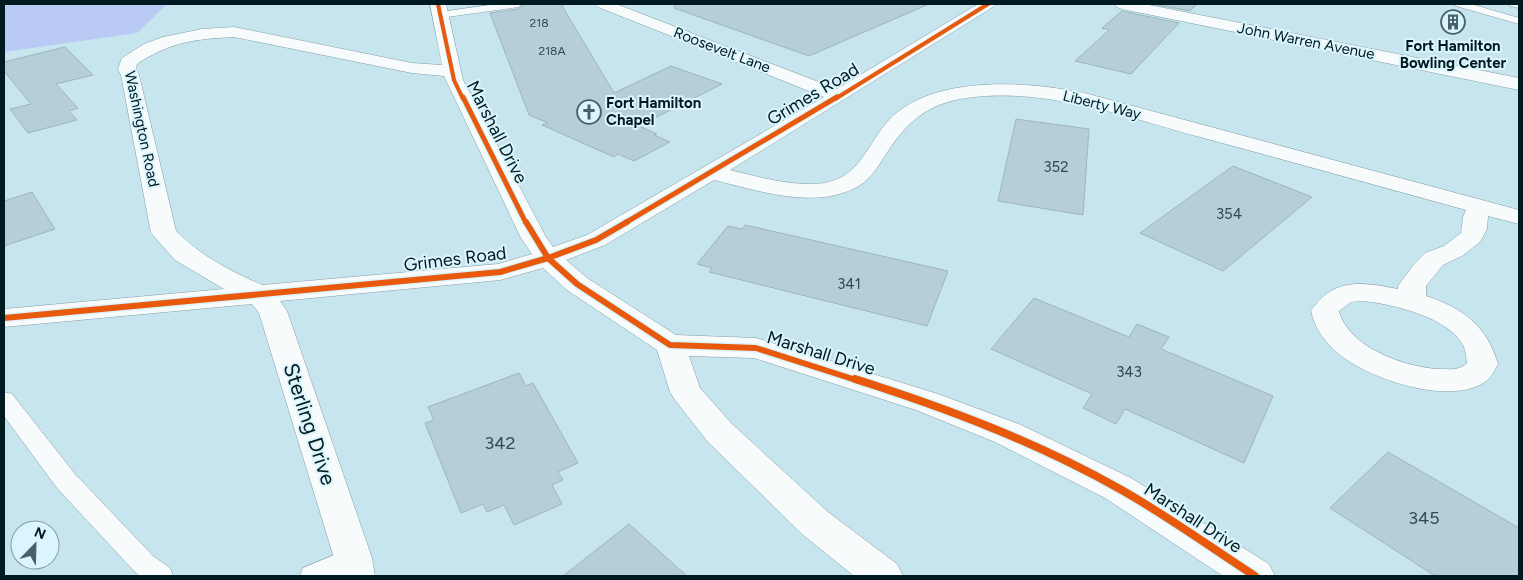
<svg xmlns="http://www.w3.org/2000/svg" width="1523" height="580" viewBox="0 0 1523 580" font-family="Figtree,sans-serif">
	<rect width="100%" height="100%" fill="#c7e5ee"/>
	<path fill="#b9cbf4" d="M4,4h163l-30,29 -133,19z"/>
	<path fill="#b6ced8" stroke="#9db5bf" d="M525,4h36l53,89 57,-27 51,18 -83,42 18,8 -3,1 16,7 -36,19 -16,-7 -4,3 -72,-32 6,-2 -19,-8 -39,-102 28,-4z
		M675,4h254l-120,52 -135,-48z
		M1152,4h45l-7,7z
		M1122,11l57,12 -48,51 -56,-13 34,-31 -7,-2z
		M65,47l28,28 -37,9 22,24 -9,3 8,9 -49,13 -18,-24 21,-5 -27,-33v-9z
		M1016,119l73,10 -6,86 -85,-14z
		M1233,166l79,31 -89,74 -83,-38z
		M32,192l23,37 -51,17v-45z
		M745,225l203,46 -21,55 -218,-54 3,-4 -15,-4 31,-38 14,3z
		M1034,298l95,39 8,-13 32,13 -8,12 112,47 -29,67 -119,-54 -9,15 -33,-16 9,-14 -101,-45z
		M519,373l7,13 7,-3 45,80 -20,9 5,8 -11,5 10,19 -48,21 -10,-20 -17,7 -4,-8 -22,9 -36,-90 9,-3 -6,-13z
		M1388,452l131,76v48h-84l-105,-68z
		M629,524l58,52h-124z"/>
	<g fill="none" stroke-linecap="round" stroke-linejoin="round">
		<g stroke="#839ea5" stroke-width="1">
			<path id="service" d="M497,4h26l-5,3 -78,11 -5,-3 5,-3z
				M1455,4h16l48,14v6l-63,-18z
				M1509,4h10v4l-9,-2z
				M4,392l8,2 63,80 78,82 17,12 3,8h-33l-5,-4 -78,-84 -53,-72z
				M353,547l9,3 4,8c-11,22 -44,18 -66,18l3,-8z"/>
		</g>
		<g stroke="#839ea5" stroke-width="1">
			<path id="minor" d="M430,4h16l17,76 83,157 7,10 34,-12 237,-138 -226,-90 -3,-3h21l221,85 141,-85h18l-3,3 -263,163c28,7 78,21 105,10 26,-9 36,-40 53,-59 44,-48 146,-40 204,-26l427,115v14l-31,-8 -1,13 -7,13 -18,14 -19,9 -17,21v10c37,12 61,30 72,68 -3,6 -7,14 -13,18 -36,24 -115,-3 -145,-27 -15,-12 -25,-26 -29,-44 22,-34 52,-29 87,-22v-3l17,-23 10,-10 19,-7 17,-13 2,-16 3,-7c-88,-24 -177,-49 -266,-73 -70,-19 -140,-45 -214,-41 -50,3 -73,17 -100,58 -8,13 -18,29 -33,35 -42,20 -97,1 -139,-9l-109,65 -39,15 21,18 89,57 80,3 182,56 81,30 112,54 138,86 6,12h-52l-118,-78 -110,-56 -79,-32 -162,-52 -65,-2 11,32 32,36 96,88 69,52 6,12h-49l-52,-42 -94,-92 -33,-42 -5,-8 -13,-42 -90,-60 -24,-22 -43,12 -220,21 7,10 85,247 3,18h-40l-1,-18 -75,-245 -7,-9 -248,23v-18l220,-20 -49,-29 -24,-27 -30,-158 -3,-6 4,-11 22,-14 19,-7 39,-8 32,-2 178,36 30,2zM234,37l178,36 32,3 77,162 11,16 -34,10 -236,21c-33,-15 -60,-28 -86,-54l-37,-156 -3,-6 1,-5c33,-22 58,-25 97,-27zM1363,301c29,3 87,16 101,46 2,5 2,11 3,16 -7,8 -18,6 -29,6 -34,-2 -90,-22 -99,-58l12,-9z
				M1114,4h30l375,74v12l-397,-81 -5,-2z"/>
		</g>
		<use href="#service" fill="#f7fbfc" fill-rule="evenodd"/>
		<use href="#minor" fill="#f7fbfc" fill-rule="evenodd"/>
		<g stroke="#dbf5fd" stroke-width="5.5">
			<path id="cycleway-far3" d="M438,4l16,76 9,19
				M835,99l153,-95"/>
		</g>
		<g stroke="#dbf5fd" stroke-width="8">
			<path id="cycleway-far2" d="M463,97l63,126
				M625,223l212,-126"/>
		</g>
		<g stroke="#dbf5fd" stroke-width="9">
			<path id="cycleway-far1" d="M526,222l22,36 29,26 93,61 86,3 103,33
				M4,318l496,-46 48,-14 48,-18 31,-18"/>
		</g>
		<g stroke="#dbf5fd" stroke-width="11">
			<path id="cycleway" d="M855,379c91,29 179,62 263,109 47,26 92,59 137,88"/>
		</g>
		<use href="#cycleway-far3" stroke="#e8590c" stroke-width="4"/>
		<use href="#cycleway-far2" stroke="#e8590c" stroke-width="5"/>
		<use href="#cycleway-far1" stroke="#e8590c" stroke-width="6"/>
		<use href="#cycleway" stroke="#e8590c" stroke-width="8"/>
	</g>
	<defs>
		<g id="building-ring" transform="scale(1.25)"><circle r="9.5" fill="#dbf5fd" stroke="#466169" stroke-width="1.5"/><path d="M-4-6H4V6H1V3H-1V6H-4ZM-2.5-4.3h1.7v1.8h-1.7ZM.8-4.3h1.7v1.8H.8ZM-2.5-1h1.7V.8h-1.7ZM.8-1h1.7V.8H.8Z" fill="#466169"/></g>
		<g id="church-ring" transform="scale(1.25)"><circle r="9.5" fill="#dbf5fd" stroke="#466169" stroke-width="1.5"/><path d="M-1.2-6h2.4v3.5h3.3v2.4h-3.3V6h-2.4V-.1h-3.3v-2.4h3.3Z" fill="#466169"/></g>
	</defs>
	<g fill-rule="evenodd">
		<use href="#building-ring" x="1453" y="22"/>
		<use href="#church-ring" x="589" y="112"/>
	</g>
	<g text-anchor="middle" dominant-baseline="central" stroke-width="4" stroke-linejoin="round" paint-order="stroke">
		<g font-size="12" fill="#304a52">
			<text x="539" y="23">218</text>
			<text x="552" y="51">218A</text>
		</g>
		<g font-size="15" fill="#001a22" stroke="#dbf5fd">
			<text transform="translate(1306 41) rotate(11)">John Warren Avenue</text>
			<text transform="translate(722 50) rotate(21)">Roosevelt Lane</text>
			<text transform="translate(1102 105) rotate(14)">Liberty Way</text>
			<text transform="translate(142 129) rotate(78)">Washington Road</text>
		</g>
		<g font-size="15" font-weight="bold" fill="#001a22" stroke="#dbf5fd">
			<text x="1453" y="46">Fort Hamilton<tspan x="1453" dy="17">Bowling Center</tspan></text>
			<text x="606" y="103" text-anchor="start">Fort Hamilton<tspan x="606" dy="17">Chapel</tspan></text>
		</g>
		<g font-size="15" fill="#304a52">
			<text x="1056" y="167">352</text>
			<text x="1229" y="214">354</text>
			<text x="849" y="284">341</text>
			<text x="1129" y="372">343</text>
		</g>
		<g font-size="18" fill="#001a22" stroke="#dbf5fd">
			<text transform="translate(813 94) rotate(-31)">Grimes Road</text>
			<text transform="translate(497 132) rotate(63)">Marshall Drive</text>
			<text transform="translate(455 259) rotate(-7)">Grimes Road</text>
			<text transform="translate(821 353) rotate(17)">Marshall Drive</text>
			<text transform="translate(1193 518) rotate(33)">Marshall Drive</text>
		</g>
		<g font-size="18" fill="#304a52">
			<text x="500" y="443">342</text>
			<text x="1424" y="518">345</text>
		</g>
		<g font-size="21" fill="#001a22" stroke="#dbf5fd">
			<text transform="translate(310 424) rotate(72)">Sterling Drive</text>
		</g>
	</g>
	<rect width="1523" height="580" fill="none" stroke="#001a22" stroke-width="10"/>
	<g transform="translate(35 545) rotate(23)"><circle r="24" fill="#dbf5fd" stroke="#839da5"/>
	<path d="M0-4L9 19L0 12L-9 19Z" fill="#466169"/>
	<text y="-8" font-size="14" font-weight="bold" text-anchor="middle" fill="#001a22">N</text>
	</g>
</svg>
